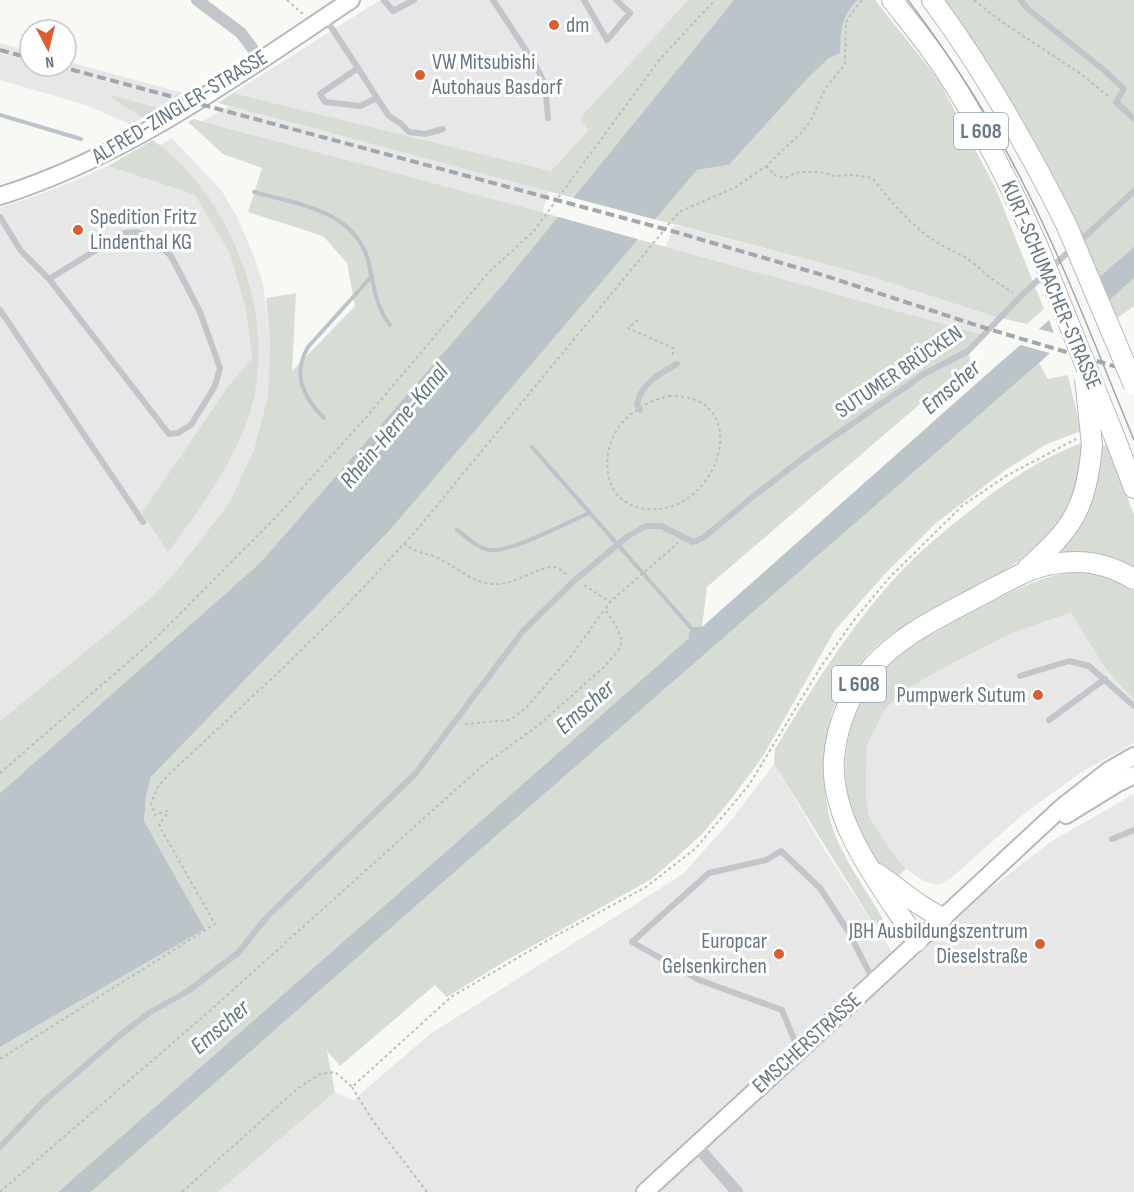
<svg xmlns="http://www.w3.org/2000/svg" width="1134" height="1192" viewBox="0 0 1134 1192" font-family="'Sofia Sans Condensed',sans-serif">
	<rect width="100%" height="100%" fill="#f8f8f5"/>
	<path fill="#e6e7e6" d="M380,0h308l-108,118 10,12 -39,41 -318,-78z
		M0,43l30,8v15h36v-5l117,32 -25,15 -46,-13 -1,3 32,20 -12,7 -45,-20 -86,-25z
		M229,106l320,85 -7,22 -339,-92z
		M172,138l50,53 15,26 17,39 9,27 7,59 -2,53 -14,55 -25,53 -50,65 -26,28 -153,125v-513l52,-18 56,-24 87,29 35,59 16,56 6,49 -23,26 17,39 9,-105 -6,-35 -9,-28 -15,-31 -16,-25 -49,-55z
		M674,225l192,50 130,42 -16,17 -314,-87z
		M1072,613l34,56 28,31v43l-54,30 -59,43 -70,62 -13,7 -14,-4 -18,-12 -15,-18 -22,-36 -3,-21 1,-48 17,-35 17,-19 48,-27 63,-32z
		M774,764l52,88 66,100 13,15 83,-77 64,-49 82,-47v398h-916l117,-100 18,8 77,-66 253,-160 49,-55z"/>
	<path fill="#d7ddd5" d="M688,0h46l-160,198 -356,-95 15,-10 318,78 38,-41 -9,-12z
		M858,0h17l63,79 57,108 49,122 -17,15 -31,-7 -130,-42 -212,-56 43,-49 32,-5 79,-87 21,-20 10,-5c2,-22 2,-37 19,-53z
		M943,0h191v306l-18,13z
		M112,95l46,13 -15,10 -32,-20z
		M194,119l365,98 -54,65 -245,281 -260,230v-72l153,-125 26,-28 50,-65 25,-53 14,-55 2,-53 -4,-44 30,-5 -4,78 63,-65 -8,-43 -24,-27 -75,-24 14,-44 -39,-14 -35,-32z
		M153,140c82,59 130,188 93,284 -18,47 -48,88 -78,128l-26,-39 87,-128 23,-27 -6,-48 -16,-56 -35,-59 -87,-29z
		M637,239l343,95 -12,13 2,14 -263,226 -5,40h-8l-5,5v6l-631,554h-58v-145l205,-118 -61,-108 2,-24 5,-20 240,-248z
		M1039,363l9,16 20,-4 13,56 -36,14 -41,26 -69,53 -50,50 -50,56 -72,126 -31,42 -29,35 -25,23 -28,24 -143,80 -60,37 -12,-12 -95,81 -13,-15 8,41 -117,100h-127l327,-288z
		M1081,443c3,98 -80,130 -153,170 -18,10 -39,20 -53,34 -17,16 -31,40 -41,60 -4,9 -5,21 -6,31 -6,31 -5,64 6,94 11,29 33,60 49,87l-8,7 -101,-162 1,-15c36,-59 73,-119 120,-171 24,-27 53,-50 81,-72 33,-26 66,-48 105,-63z
		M1104,445l4,2 26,68v54l-76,-14c32,-37 40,-58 43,-107z
		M1088,572l28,9 18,10v109l-28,-31 -35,-56 -59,20 -63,32 -48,27 -17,19 -17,35 -1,48 3,22 22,35 15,18 -11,10c-7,-6 -14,-12 -20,-19 -47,-65 -38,-152 23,-205 13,-12 32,-19 47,-28 34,-18 69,-40 107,-51 11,-3 24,-3 36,-4z"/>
	<path fill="#bbc4c9" d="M734,0h124c-17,16 -17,31 -18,53l-11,5 -21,20 -79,87 -32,5 -306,359 -240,248 -5,20 -2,24 61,108 -205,118v-254l260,-230 245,-281z
		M1134,247v31l-95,85 -621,541 -327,288h-33l631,-554v-6l5,-5h8l293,-260z"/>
	<path fill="#f8f8f5" d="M571,197l3,1 83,22 -16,20 -86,-24z
		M1098,274l12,29 -57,51 -36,-10 18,-16 19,5 -6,-16z"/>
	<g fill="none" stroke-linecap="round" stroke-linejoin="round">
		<path stroke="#bbc4c9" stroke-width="4" d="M0,115l81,24
			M254,192c42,12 100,18 114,68 6,25 6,43 22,65
			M324,418c-21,-21 -32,-43 -16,-71l64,-71
			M532,447l160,182
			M457,530c10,7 20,18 32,20 18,4 80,-28 100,-37"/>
		<g stroke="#b4b9be" stroke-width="20">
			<path id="secondary" d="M0,196c130,-41 239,-122 351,-196
				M1066,815l52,-32 16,-8
				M645,1192l231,-212 185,-172 47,-37 26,-15"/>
		</g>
		<g stroke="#b5b9bd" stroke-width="22">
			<path id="primary" d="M892,0c18,23 37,46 53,70 36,56 66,116 93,177
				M932,0c52,70 95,146 134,224
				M1115,438l19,50
				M1027,569c47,-42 59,-61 65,-124
				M878,874l42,31 22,13
				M917,941c-34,-53 -88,-118 -83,-183 3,-33 16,-66 38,-91 28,-32 68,-50 105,-70 24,-12 48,-28 75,-33 32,-5 54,-1 82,15"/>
		</g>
		<path stroke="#bcbec1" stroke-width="2" stroke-dasharray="3 3" stroke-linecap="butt" d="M287,0l16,14
			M974,0l28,22 79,52 28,23
			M766,166l10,10 9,2 14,-6h21l15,4 18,-1 19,3c19,23 37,46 63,63 10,7 22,11 33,18 15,12 28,25 45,33
			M638,320l-10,8 45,20v7
			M669,396c91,-3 48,128 -29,112 -40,-9 -40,-59 -18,-85 12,-14 30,-23 47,-27z
			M404,543c10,9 22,10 34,15 19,9 36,27 59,26 20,0 42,-18 57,-17 5,1 9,4 12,7
			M584,585l26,17
			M465,724l45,-4 16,-12 45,-52 34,-47
			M0,773l157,-136 122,-123 90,-100 120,-142 44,-40 127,-173 55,-59
			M0,1059l215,-135 -54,-95 -2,-5 9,-11 -1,-2 -12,4 -4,-12 7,-16 10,-12 113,-105 64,-63 70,-75 264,-320 57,-25 30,-21 36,-34 9,-12 14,-31 20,-25 1,-41 5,-9 11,-14
			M352,1087l21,34 54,71
			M0,1192l205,-177 276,-248 59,-43 65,-58 13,-15 4,-10 -6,-15 -11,-17 5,-7 68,-59
			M182,1192l115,-103 23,-15 15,-2 17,15 99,-90 97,-57 98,-53 50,-39 53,-63 73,-120 32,-45 35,-42 73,-72 44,-30 70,-37"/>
		<path stroke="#c2c5c9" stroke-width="6" d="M384,0l9,11 21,-11
			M493,0l42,64 10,20 3,34
			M584,0l23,40 23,-27 -14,-13
			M1020,0l8,9 77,62 19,18 -8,13 18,17
			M325,18l33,50 -38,26 5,8 35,4 17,-8 -19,-30
			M377,98l12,18 11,7 9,9 16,2 18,-5
			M0,217l21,34 28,28 120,155 9,-1 13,-8 24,-39 5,-18 -20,-56 -29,-56 -19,-17 -15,-7 -13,1 -75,46
			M0,310l143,212
			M640,410l-3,-6c4,-20 23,-31 40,-40
			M1020,676l49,-15 20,5 45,40
			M1049,720l56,-41
			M1112,839l22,-9
			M799,1047l-4,-5 -13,-32 -83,-30 -67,-38 77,-69 57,-13 15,-9 39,37 28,43 21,41 7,8
			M0,1147l43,-45 81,-70 25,-19 39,-22 50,-38 29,-36 149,-144 107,-142 52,-51 53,-44 18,-10h15l32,16 10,-4 52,-43 55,-42 114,-79 44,-23 54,-56 112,-104"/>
		<path stroke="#c2c5c9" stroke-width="12" d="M197,0l44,33 20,27
			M696,1145l41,47"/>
		<use href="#secondary" stroke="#fff" stroke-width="16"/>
		<use href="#primary" stroke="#fff" stroke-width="20"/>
		<path stroke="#a1a7ad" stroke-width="1.5" d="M908,0c43,57 82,117 114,181 43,84 76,172 112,259"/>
		<path stroke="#a1a7ad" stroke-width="4" stroke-dasharray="9 4.5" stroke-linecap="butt" d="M0,50l30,8
			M58,66l614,165 154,45 159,52 149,44"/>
		<g stroke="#b5b9bd" stroke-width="22" stroke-linecap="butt">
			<path id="primary-bridge" d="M1066,224l68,161
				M1038,247l77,191
				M1085,378l7,67"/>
		</g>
		<use href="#primary-bridge" stroke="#fff" stroke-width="20"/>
	</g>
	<g fill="#db5e32" stroke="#fff" stroke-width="2">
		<circle cx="554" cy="25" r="6"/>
		<circle cx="420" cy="75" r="6"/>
		<circle cx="78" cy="230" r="6"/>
		<circle cx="1038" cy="695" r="6"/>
		<circle cx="1040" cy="944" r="6"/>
		<circle cx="779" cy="954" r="6"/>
	</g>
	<g text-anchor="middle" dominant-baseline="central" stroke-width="6" stroke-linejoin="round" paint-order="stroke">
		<g fill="#fff" stroke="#95a0aa" stroke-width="1.5">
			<rect x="954" y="113" width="54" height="36" rx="4.5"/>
			<rect x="832" y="666" width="54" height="36" rx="4.5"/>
		</g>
		<g font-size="21" font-weight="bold" fill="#687785">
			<text x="981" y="131">L 608</text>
			<text x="859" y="684">L 608</text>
		</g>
		<g font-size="22" fill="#687785" stroke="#fff" text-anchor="start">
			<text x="566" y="25">dm</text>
			<text x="432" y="62">VW Mitsubishi<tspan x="432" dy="25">Autohaus Basdorf</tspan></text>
			<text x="90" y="217">Spedition Fritz<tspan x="90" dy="25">Lindenthal KG</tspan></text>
			<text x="1026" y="695" text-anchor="end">Pumpwerk Sutum</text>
			<text x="1028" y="931" text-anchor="end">JBH Ausbildungszentrum<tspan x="1028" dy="25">Dieselstraße</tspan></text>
			<text x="767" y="941" text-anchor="end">Europcar<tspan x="767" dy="25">Gelsenkirchen</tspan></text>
		</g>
		<g font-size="22" fill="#687785" stroke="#fff">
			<text transform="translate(180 107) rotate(-31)">ALFRED-ZINGLER-STRASSE</text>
			<text transform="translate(1051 285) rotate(67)">KURT-SCHUMACHER-STRASSE</text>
			<text transform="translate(899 372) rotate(-34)">SUTUMER BRÜCKEN</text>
			<text transform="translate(807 1043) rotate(-42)">EMSCHERSTRASSE</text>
		</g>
		<g font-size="24" font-style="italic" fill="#647880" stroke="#fff">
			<text transform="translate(951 387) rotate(-41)">Emscher</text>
			<text transform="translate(394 426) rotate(-50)">Rhein-Herne-Kanal</text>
			<text transform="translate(585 707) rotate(-41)">Emscher</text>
			<text transform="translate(220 1027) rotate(-41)">Emscher</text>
		</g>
	</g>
	<g transform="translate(48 48) rotate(173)"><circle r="28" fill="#ffffff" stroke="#c3c9ce" stroke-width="1.5"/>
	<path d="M0-4.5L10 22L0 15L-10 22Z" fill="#db5e32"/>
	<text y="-9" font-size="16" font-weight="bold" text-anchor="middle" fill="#687785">N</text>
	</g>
</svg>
